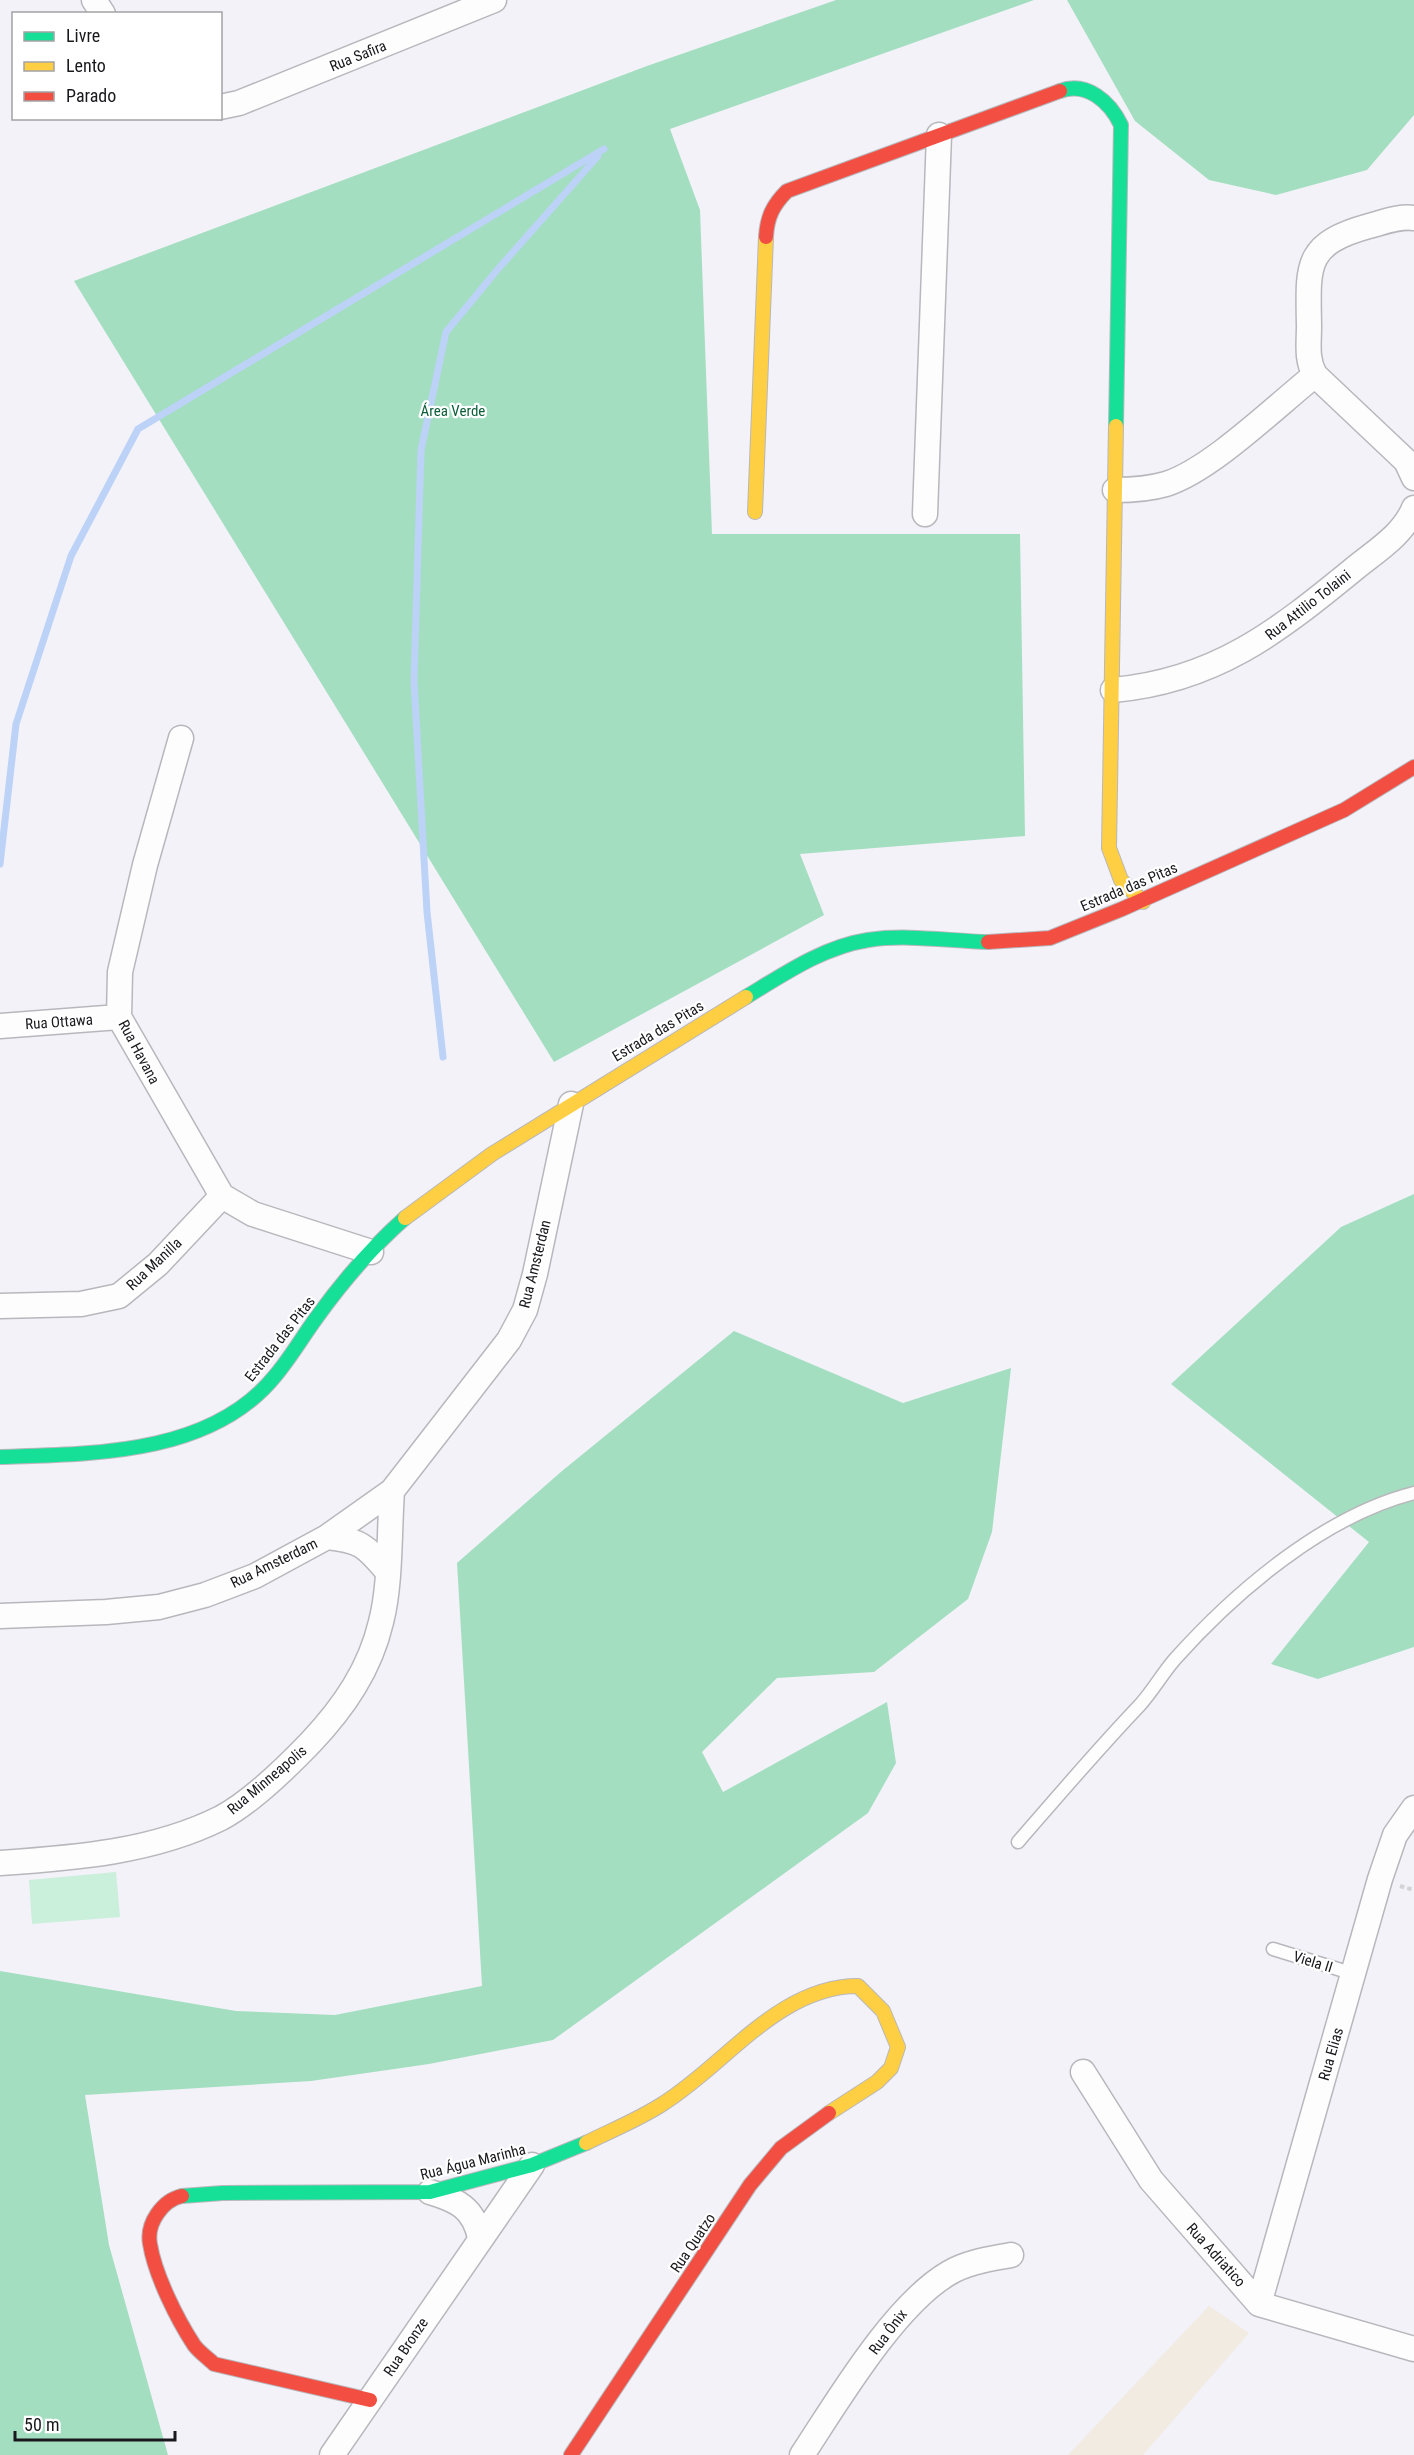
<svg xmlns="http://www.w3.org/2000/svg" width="1414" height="2455" viewBox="0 0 1414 2455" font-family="'Roboto Condensed',sans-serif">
	<rect width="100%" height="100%" fill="#f3f2f8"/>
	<path fill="#f2ebe2" d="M1209,2306l40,27 -106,122h-75z"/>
	<path fill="#caefdb" d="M116,1872l4,45 -88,7 -3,-44z"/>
	<path fill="#a4dec1" d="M836,0h198l-364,129 30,81 12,324h308l5,302 -225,18 24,61 -270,147 -480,-781 573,-215z
		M1067,0h347v115l-47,55 -91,25 -67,-15 -74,-59z
		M1414,1194v453l-96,32 -47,-15 98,-122 -198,-158 170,-157z
		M734,1331l169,72 108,-35 -19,164 -24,67 -94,73 -97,6 -75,74 21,40 164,-90 9,61 -28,50 -315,227 -124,24 -118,17 -226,14 24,150 59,210h-168v-484l236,40 99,4 147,-29 -25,-423 105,-92z"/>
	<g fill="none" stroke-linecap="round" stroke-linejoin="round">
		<path stroke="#bcd2f6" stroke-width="7" d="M0,864l16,-140 55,-168 67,-127 466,-280
			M443,1057l-16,-145 -13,-231 7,-231 25,-118 52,-63 100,-113"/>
		<g stroke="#b8b7bc" stroke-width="15">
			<path id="lane" d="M1018,1842c40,-46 79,-92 121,-136 13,-14 23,-32 36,-47 61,-68 149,-143 239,-166
				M1273,1949l81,25"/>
		</g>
		<g stroke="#b8b7bc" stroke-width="27">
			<path id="street" d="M94,0l9,14
				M220,107l19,-4 255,-103
				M1414,218c-15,-2 -30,4 -45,8 -65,18 -61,39 -60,100 0,18 -3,33 6,49l91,86 8,17
				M1115,490c18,0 34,-1 51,-6 45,-14 110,-78 149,-109
				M925,514l14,-379
				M1113,690c102,-9 164,-58 241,-121 22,-18 49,-34 60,-61
				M181,738l-36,127 -25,107 -1,45 103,179 31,18 118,38
				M0,1026l119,-9
				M0,1306l81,-2 38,-8 39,-32 64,-68
				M327,1537c33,3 39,9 60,34
				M0,1616l106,-4 53,-5 46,-12 50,-19 72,-39 65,-46 117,-151 16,-30 10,-36 36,-170
				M0,1863c75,-5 153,-11 221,-45 30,-16 66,-51 90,-76 33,-35 59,-73 70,-120 10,-38 8,-91 11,-131
				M1083,2072l68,108 108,124 155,45
				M430,2192c27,8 44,16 50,46
				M1259,2304l121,-425 15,-44 19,-27
				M332,2455l200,-290
				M802,2455c35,-53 92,-150 147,-182 18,-11 41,-14 62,-18"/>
		</g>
		<g stroke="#b8b7bc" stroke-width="16">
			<path id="fast" d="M1060,91c27,-10 50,11 61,34l-5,301
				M746,997c38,-23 77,-50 122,-57 40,-6 80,1 120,2
				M0,1457c93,-3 211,-2 275,-81 16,-19 28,-40 42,-59 26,-36 55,-70 88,-99
				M182,2196l41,-3 207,-1 102,-27 54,-22"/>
		</g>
		<g stroke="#b8b7bc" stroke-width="16">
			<path id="slow" d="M1116,426l-7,422 12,32 22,22
				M755,512l11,-275
				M405,1218l87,-64 254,-157
				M586,2143c26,-13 54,-24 78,-40 62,-39 115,-117 194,-117l25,25 15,36 -7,21 -14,14 -48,31"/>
		</g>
		<g stroke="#b8b7bc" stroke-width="16">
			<path id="jam" d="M766,237c1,-20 7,-32 21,-46l273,-100
				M988,942l62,-4 72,-29 222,-99 70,-43
				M182,2196c-19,4 -36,27 -32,48 5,31 27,75 44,101 5,7 14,13 20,19l156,36
				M571,2455l179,-270 31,-37 48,-35"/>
		</g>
		<path stroke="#d4d3d5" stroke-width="4" stroke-dasharray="4.5 3" stroke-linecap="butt" d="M1400,1886l14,4"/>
		<use href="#lane" stroke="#fdfdfe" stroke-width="12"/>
		<use href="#street" stroke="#fdfdfe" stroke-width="24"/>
		<use href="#fast" stroke="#16e098" stroke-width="14"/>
		<use href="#slow" stroke="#ffcf43" stroke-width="14"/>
		<use href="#jam" stroke="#f24e42" stroke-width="14"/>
	</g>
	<g text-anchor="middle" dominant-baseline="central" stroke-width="4.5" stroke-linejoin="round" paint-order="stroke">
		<g font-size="15" fill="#19191d" stroke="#fff">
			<text transform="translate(358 56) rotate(-22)">Rua Safira</text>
			<text transform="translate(1308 605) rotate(-38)">Rua Attilio Tolaini</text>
			<text transform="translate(1129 887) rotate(-23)">Estrada das Pitas</text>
			<text transform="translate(59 1022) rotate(-4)">Rua Ottawa</text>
			<text transform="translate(658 1031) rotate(-31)">Estrada das Pitas</text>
			<text transform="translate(139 1052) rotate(62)">Rua Havana</text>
			<text transform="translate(154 1264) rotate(-43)">Rua Manilla</text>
			<text transform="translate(535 1264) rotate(-76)">Rua Amsterdan</text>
			<text transform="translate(280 1339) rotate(-52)">Estrada das Pitas</text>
			<text transform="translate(274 1563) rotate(-26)">Rua Amsterdam</text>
			<text transform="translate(267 1780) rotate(-40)">Rua Minneapolis</text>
			<text transform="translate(1313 1962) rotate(17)">Viela II</text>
			<text transform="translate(1331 2054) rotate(-74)">Rua Elias</text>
			<text transform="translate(473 2162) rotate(-14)">Rua Água Marinha</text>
			<text transform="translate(693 2243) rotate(-56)">Rua Quatzo</text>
			<text transform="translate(1216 2255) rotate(48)">Rua Adriatico</text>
			<text transform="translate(888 2332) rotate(-53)">Rua Ônix</text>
			<text transform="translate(406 2347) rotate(-56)">Rua Bronze</text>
		</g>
		<g font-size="15" fill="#0c5e39" stroke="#fff">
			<text x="453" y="411">Área Verde</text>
		</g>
	</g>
	<rect x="12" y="12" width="210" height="108" fill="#ffffff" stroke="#a3a3a5" stroke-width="1.5"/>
	<rect x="24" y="32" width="30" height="9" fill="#16e098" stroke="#a3a3a5" stroke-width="1.5"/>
	<text x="66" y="42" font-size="18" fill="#19191d">Livre</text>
	<rect x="24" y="62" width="30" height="9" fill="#ffcf43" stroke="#a3a3a5" stroke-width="1.5"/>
	<text x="66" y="72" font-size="18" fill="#19191d">Lento</text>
	<rect x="24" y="92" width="30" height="9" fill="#f24e42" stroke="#a3a3a5" stroke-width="1.5"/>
	<text x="66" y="102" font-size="18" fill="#19191d">Parado</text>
	<path d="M15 2431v9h160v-9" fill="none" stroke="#19191d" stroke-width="3"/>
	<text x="24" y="2431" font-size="18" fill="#19191d" stroke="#ffffff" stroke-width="4.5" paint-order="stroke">50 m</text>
</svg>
